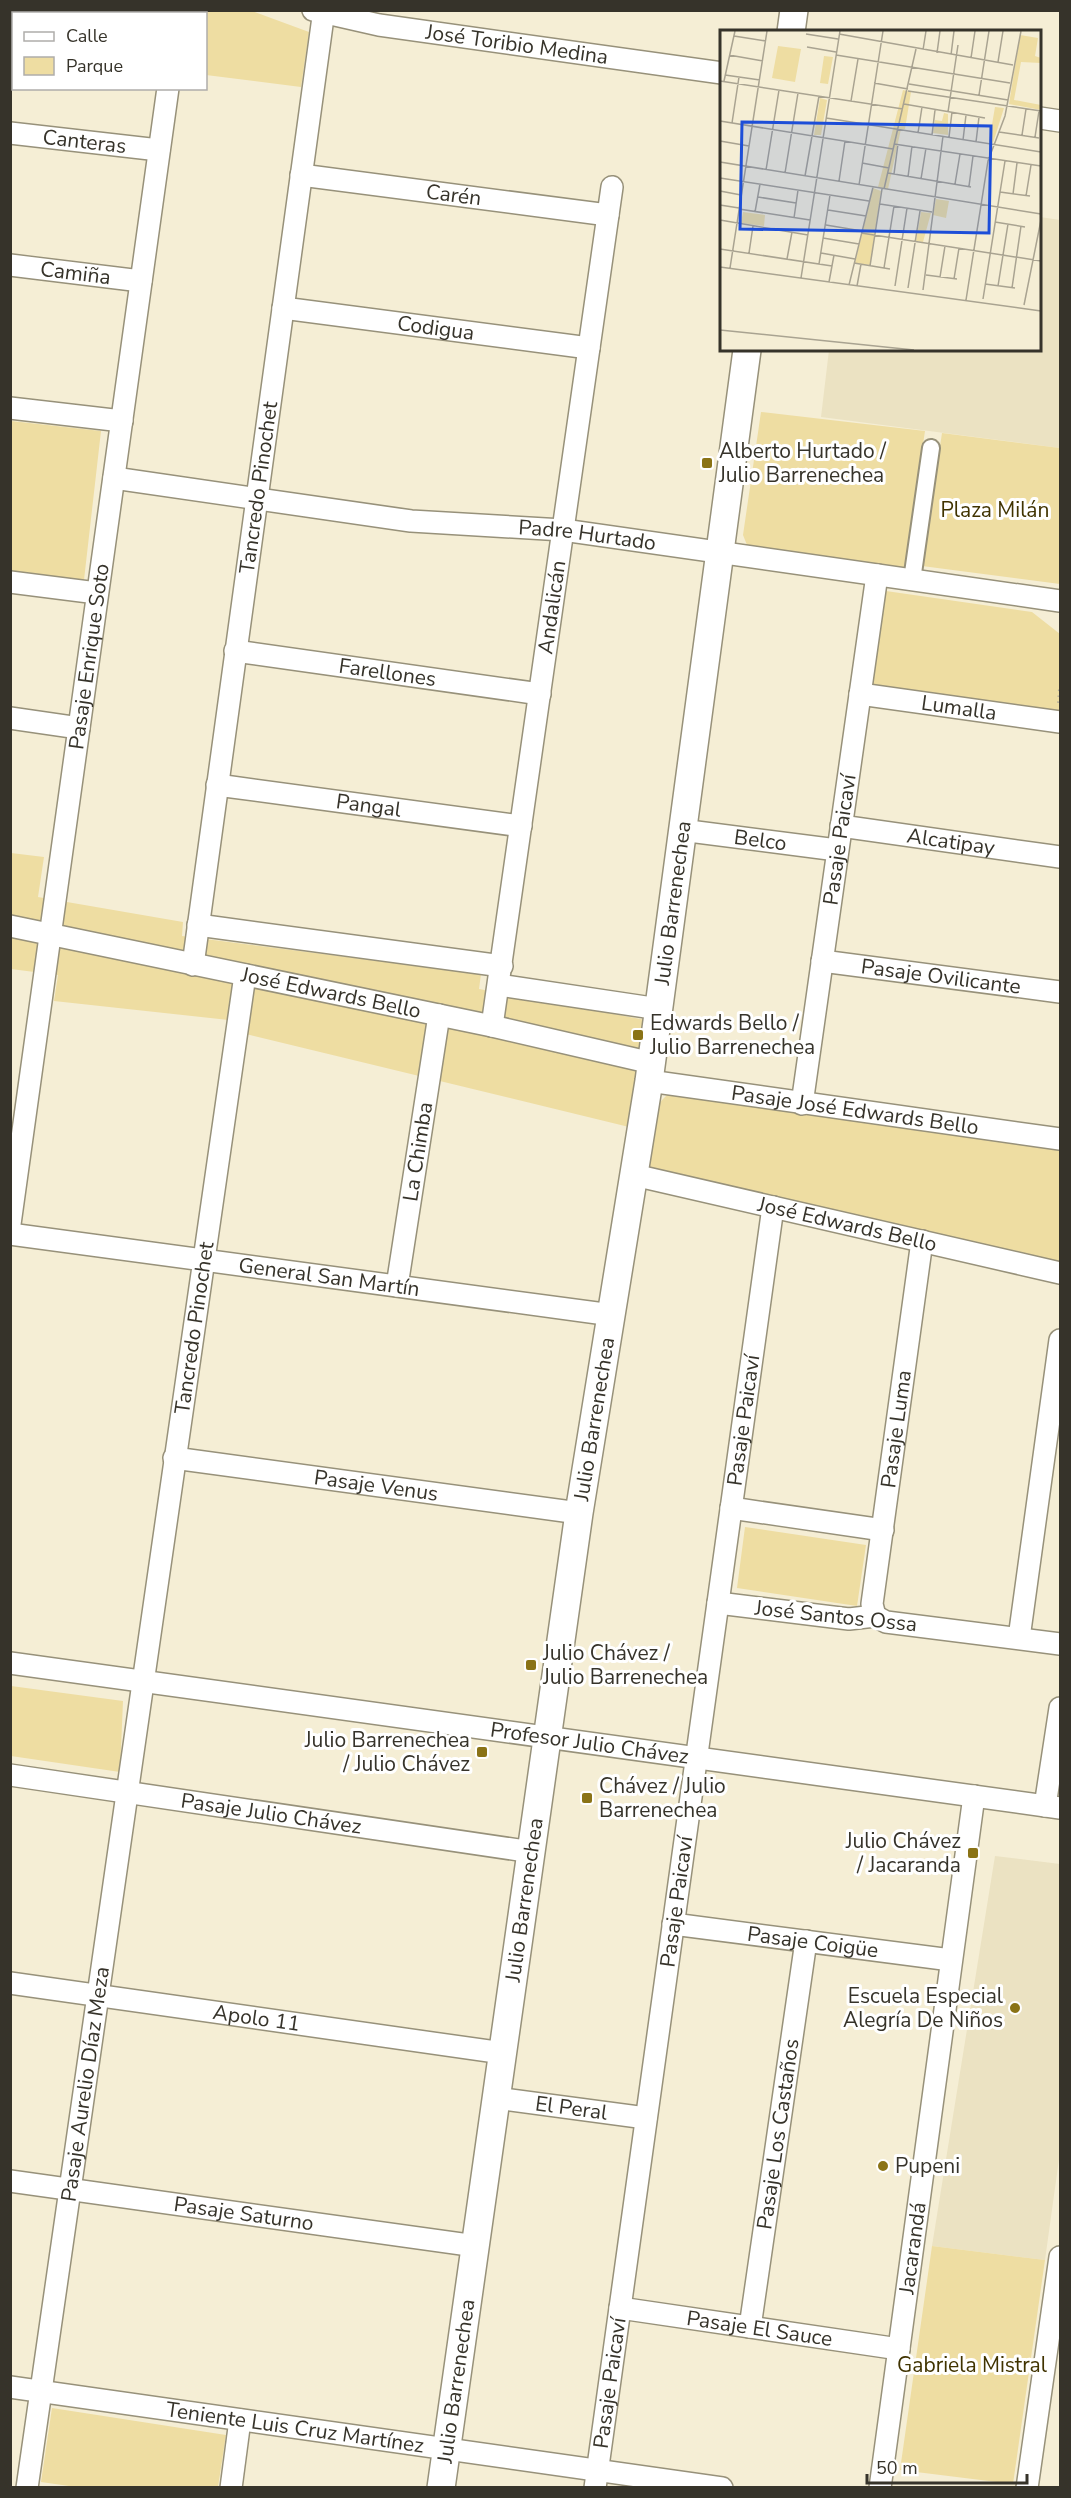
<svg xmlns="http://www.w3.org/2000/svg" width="1071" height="2498" viewBox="0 0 1071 2498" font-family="'Nunito Sans',sans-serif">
	<rect width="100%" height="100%" fill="#f5eed5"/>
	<path fill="#ebe2c2" d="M1040,217l20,3v228l-239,-31 8,-67h211z
		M995,1856l65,8v288l-15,108 -113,-14z"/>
	<path fill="#eedda2" d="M102,11h63l-1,3 -43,-1z
		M194,11h58l57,21 -8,55 -95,-12v-61l-12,-1z
		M761,412l164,19 -21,139 -155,-20 -6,-15z
		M11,421l90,10 -17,149 -73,-9z
		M942,433l118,15v136l-138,-18z
		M886,591l146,21 28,22v82l-189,-28z
		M11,853l33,4 -6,40 145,25 -1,14 299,38 -2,15 167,31 -17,107 -383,-93 1,-12 -193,-21 4,-26 -47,-6z
		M668,1094l392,50v119l-413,-91 12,-69z
		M745,1527l121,18 -9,61 -120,-18z
		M11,1686l112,15 -3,71 -109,-16z
		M932,2246l113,14 -32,224 -113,-14z
		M52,2408l174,27 -8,52 -135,1 -42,-6z"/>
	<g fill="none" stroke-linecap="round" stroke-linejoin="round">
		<g stroke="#97917a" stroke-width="20">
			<path id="pedestrian" d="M912,580l19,-132"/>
		</g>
		<g stroke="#97917a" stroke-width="24">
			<g id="minor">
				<path id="s1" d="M313,10l66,15 343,48"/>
				<path d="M178,14l1,-4"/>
				<path d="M1040,118l20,3"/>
				<path id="s2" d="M10,133l149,17"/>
				<path id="s3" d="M301,175l307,40"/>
				<path id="s4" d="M10,265l131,16"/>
				<path id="s5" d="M283,308l306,40"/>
				<path d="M10,408l112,13"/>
				<path id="s6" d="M114,478l297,43 152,9 497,71"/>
				<path d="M10,582l87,11"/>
				<path id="s7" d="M235,651l305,43"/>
				<path id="s8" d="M860,694l200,28"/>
				<path d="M10,718l69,10"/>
				<path id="s9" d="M217,785l304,41"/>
				<path id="s10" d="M841,826l219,31"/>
				<path id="s11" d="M681,830l156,20"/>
				<path d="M198,925l304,41"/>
				<path id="s12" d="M10,926l482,100 160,37"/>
				<path id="s13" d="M822,961l238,31"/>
				<path id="s14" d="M193,965l131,-955"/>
				<path d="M499,985l160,24"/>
				<path id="s15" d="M492,1026l120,-839"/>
				<path id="s16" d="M649,1081l411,58"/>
				<path id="s17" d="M802,1104l75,-529"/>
				<path id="s18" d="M634,1175l426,98"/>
				<path id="s19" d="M10,1224l158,-1136"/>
				<path id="s20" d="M10,1234l602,81"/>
				<path id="s21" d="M397,1286l42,-271"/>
				<path id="s22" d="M174,1458l405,55"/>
				<path d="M731,1508l152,22"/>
				<path d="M718,1603l131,16 26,-3 11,6 174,22"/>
				<path id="s23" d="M875,1616l-3,-12 50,-363"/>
				<path d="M1019,1638l41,-298"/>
				<path id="s24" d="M10,1663l1050,145"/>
				<path id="s25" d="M10,1775l522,77"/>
				<path d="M1045,1806l15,-98"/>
				<path id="s26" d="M673,1924l278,36"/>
				<path id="s27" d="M10,1983l493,70"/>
				<path id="s28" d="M496,2098l150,20"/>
				<path id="s29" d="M10,2181l466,65"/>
				<path id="s30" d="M620,2308l279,41"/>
				<path id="s31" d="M750,2327l56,-386"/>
				<path id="s32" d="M10,2387l712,101"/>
				<path id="s33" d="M27,2488l218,-1513"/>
				<path d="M231,2488l9,-68"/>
				<path id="s34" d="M595,2488l178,-1281"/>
				<path id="s35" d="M880,2488l94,-692"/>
				<path d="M1027,2488l33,-231"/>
			</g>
		</g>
		<g stroke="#97917a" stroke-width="30">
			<g id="tertiary">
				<path d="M791,32l3,-22"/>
				<path id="s36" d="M441,2488l138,-975 70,-432 98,-731"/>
			</g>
		</g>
		<path stroke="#b6b09c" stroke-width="4" stroke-dasharray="1.5 4.5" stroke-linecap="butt" d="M1059,703l1,-14"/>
		<use href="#pedestrian" stroke="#fff" stroke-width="16"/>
		<use href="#minor" stroke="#fff" stroke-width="21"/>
		<use href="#tertiary" stroke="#fff" stroke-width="27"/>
	</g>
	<g fill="#8a7316" stroke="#fff" stroke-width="2">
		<rect x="701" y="457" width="12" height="12" rx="3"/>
		<rect x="632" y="1029" width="12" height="12" rx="3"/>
		<rect x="525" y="1659" width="12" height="12" rx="3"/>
		<rect x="476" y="1746" width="12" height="12" rx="3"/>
		<rect x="581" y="1792" width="12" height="12" rx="3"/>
		<rect x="967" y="1847" width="12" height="12" rx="3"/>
		<circle cx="1015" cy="2008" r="6"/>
		<circle cx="883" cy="2166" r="6"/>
	</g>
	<g text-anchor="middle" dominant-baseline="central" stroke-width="6" stroke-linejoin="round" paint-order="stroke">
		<g font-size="21" fill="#36332a" stroke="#fff">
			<text stroke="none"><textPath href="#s1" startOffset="207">José Toribio Medina</textPath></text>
			<text stroke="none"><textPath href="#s2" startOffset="75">Canteras</textPath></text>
			<text stroke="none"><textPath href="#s3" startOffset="154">Carén</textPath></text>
			<text stroke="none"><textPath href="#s4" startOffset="66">Camiña</textPath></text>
			<text stroke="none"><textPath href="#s5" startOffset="154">Codigua</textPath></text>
			<text stroke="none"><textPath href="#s14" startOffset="482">Tancredo Pinochet</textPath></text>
			<text stroke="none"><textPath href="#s6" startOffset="477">Padre Hurtado</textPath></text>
			<text stroke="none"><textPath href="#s15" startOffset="423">Andalicán</textPath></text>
			<text stroke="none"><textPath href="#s19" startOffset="573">Pasaje Enrique Soto</textPath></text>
			<text stroke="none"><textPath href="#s7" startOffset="154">Farellones</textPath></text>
			<text stroke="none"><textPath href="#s8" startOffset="100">Lumalla</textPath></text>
			<text stroke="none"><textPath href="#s9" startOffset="153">Pangal</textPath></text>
			<text stroke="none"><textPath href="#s17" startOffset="267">Pasaje Paicaví</textPath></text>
			<text stroke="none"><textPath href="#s11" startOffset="80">Belco</textPath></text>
			<text stroke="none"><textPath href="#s10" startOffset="111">Alcatipay</textPath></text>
			<text stroke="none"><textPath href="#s36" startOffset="1602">Julio Barrenechea</textPath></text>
			<text stroke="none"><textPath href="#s13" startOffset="120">Pasaje Ovilicante</textPath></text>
			<text stroke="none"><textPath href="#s12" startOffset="328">José Edwards Bello</textPath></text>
			<text stroke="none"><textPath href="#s16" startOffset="208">Pasaje José Edwards Bello</textPath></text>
			<text stroke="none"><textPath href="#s21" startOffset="136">La Chimba</textPath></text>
			<text stroke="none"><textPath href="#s18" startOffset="219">José Edwards Bello</textPath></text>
			<text stroke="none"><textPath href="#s20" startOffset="322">General San Martín</textPath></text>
			<text stroke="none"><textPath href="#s33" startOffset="1172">Tancredo Pinochet</textPath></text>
			<text stroke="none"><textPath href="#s36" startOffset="1080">Julio Barrenechea</textPath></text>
			<text stroke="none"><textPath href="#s34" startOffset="1078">Pasaje Paicaví</textPath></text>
			<text stroke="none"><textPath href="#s23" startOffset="189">Pasaje Luma</textPath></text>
			<text stroke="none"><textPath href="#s22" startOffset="204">Pasaje Venus</textPath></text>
			<text transform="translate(836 1616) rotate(6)">José Santos Ossa</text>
			<text stroke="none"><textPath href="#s24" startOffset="585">Profesor Julio Chávez</textPath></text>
			<text stroke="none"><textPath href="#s25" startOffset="264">Pasaje Julio Chávez</textPath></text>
			<text stroke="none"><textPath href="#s36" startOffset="594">Julio Barrenechea</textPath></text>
			<text stroke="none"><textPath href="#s34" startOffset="592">Pasaje Paicaví</textPath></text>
			<text stroke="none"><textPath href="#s26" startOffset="141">Pasaje Coigüe</textPath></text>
			<text stroke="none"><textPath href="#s27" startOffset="249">Apolo 11</textPath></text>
			<text stroke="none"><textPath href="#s33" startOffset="408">Pasaje Aurelio Díaz Meza</textPath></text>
			<text stroke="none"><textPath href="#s28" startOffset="76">El Peral</textPath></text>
			<text stroke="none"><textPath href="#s31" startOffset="195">Pasaje Los Castaños</textPath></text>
			<text stroke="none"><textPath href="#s29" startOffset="236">Pasaje Saturno</textPath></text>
			<text stroke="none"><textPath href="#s35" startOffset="242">Jacarandá</textPath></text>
			<text stroke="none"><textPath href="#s30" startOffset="141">Pasaje El Sauce</textPath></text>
			<text stroke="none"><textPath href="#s36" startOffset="108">Julio Barrenechea</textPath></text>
			<text stroke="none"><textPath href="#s34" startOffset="106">Pasaje Paicaví</textPath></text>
			<text stroke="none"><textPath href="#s32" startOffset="288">Teniente Luis Cruz Martínez</textPath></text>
		</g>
		<g font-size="21" fill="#36332a" stroke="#fff" text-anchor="start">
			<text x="719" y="451">Alberto Hurtado /<tspan x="719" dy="24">Julio Barrenechea</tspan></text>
			<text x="650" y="1023">Edwards Bello /<tspan x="650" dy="24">Julio Barrenechea</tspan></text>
			<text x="543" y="1653">Julio Chávez /<tspan x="543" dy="24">Julio Barrenechea</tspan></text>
			<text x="470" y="1740" text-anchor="end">Julio Barrenechea<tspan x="470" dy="24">/ Julio Chávez</tspan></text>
			<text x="599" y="1786">Chávez / Julio<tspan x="599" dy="24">Barrenechea</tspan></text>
			<text x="961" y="1841" text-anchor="end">Julio Chávez<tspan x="961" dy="24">/ Jacaranda</tspan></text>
			<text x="1003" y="1996" text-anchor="end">Escuela Especial<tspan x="1003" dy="24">Alegría De Niños</tspan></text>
			<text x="895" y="2166">Pupeni</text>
		</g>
		<g font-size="21" fill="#403300" stroke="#fff">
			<text x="995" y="510">Plaza Milán</text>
			<text x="972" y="2365">Gabriela Mistral</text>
		</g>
	</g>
	<g transform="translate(720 30)">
		<rect width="321" height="321" fill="#f5eed5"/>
		<path d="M300,5l18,3 -3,18 6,2v5l-20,-1 -7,38 27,5v5l-32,-6zM58,16l23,3 -6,33 -23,-4zM104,26l9,1 -5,27 -8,-1zM183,60l8,2 -6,37h-4l-13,60 -10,-2zM100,68l7,2 -6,35h-7zM275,77l9,1 -11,35 -4,-1zM224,83l4,1v21l-15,-2 2,-13 7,1zM153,158l8,3 -11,74 -15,-2zM216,169l13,2 -3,17 -13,-3zM23,182l22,3 -1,11 -23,-3zM201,182l10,1 -8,29 -7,-1z" fill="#eedda2"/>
		<path fill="none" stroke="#a9a391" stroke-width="1.5" d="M86,4l32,5M119,4l174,31M14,6l32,5M87,17l29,5M203,20l3,-19M217,23l3,-22M9,25l34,6M116,25l174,28M231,25l3,-24M251,28l4,-27M278,32l5,-31M5,45l35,5M0,51l183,28M4,51l11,-50M154,53l34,6M189,54l99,16M188,61l133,20M259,65l10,-64M131,71l7,-42M184,74l81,14M228,82l10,-67M106,88l215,34M0,91l173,28M12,93l7,-46M279,102l40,6M198,103l4,-26M212,105l3,-25M302,105l4,-26M229,107l3,-25M315,107l4,-26M243,110l3,-25M0,111l29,5M256,112l3,-25M174,114l147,22M0,132l321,52M142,133l27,5M46,140l13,-80M65,143l13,-80M168,143l83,14M174,144l4,-30M85,146l14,-80M188,147l4,-31M0,148l149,23M201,149l5,-31M119,151l6,-40M235,154l5,-30M139,155l24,-154M249,156l4,-30M164,159l32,-140M0,161l21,4M280,162l30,4M293,164l4,-31M306,166l5,-31M38,167l38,6M160,174l52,8M0,175l19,3M19,179l71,11M108,180l38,6M35,182l5,-28M74,188l4,-28M0,190l88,15M275,192l30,5M106,195l36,6M141,203l180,28M103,208l36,6M0,219l112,17M29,223l4,-27M101,223l34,6M67,229l5,-27M134,233l36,6M99,234l11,-69M150,236l12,-77M0,237l321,44M10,238l37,-237M164,238l10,-62M206,245l31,4M220,247l5,-31M81,248l39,-247M234,249l5,-31M109,252l5,-27M265,254l30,4M129,255l24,-98M137,256l4,-22M175,256l12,-78M278,256l10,-62M188,258l12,-77M292,258l9,-62M203,260l20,-154M263,269l22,-138M246,270l22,-139 17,-45 16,-85M304,275l17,-85M0,300l194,20"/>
		<path fill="#1d4ed8" fill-opacity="0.15" stroke="#1d4ed8" stroke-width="3" d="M22,92l249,4 -2,107 -249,-4z"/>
		<rect width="321" height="321" fill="none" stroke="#36332a" stroke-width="3"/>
	</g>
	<rect width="1071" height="2498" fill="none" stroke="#36332a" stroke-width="24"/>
	<rect x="12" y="12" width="195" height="78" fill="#ffffff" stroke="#afadaa" stroke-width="1.5"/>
	<rect x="24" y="32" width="30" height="9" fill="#ffffff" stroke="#afadaa" stroke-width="1.5"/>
	<text x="66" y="42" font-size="18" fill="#36332a">Calle</text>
	<rect x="24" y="57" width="30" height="18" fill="#eedda2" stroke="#afadaa" stroke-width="1.5"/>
	<text x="66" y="72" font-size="18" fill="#36332a">Parque</text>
	<path d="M867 2474v9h160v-9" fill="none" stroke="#36332a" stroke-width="3"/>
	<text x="876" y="2474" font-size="18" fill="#36332a" stroke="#ffffff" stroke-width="4.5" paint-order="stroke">50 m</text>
</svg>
